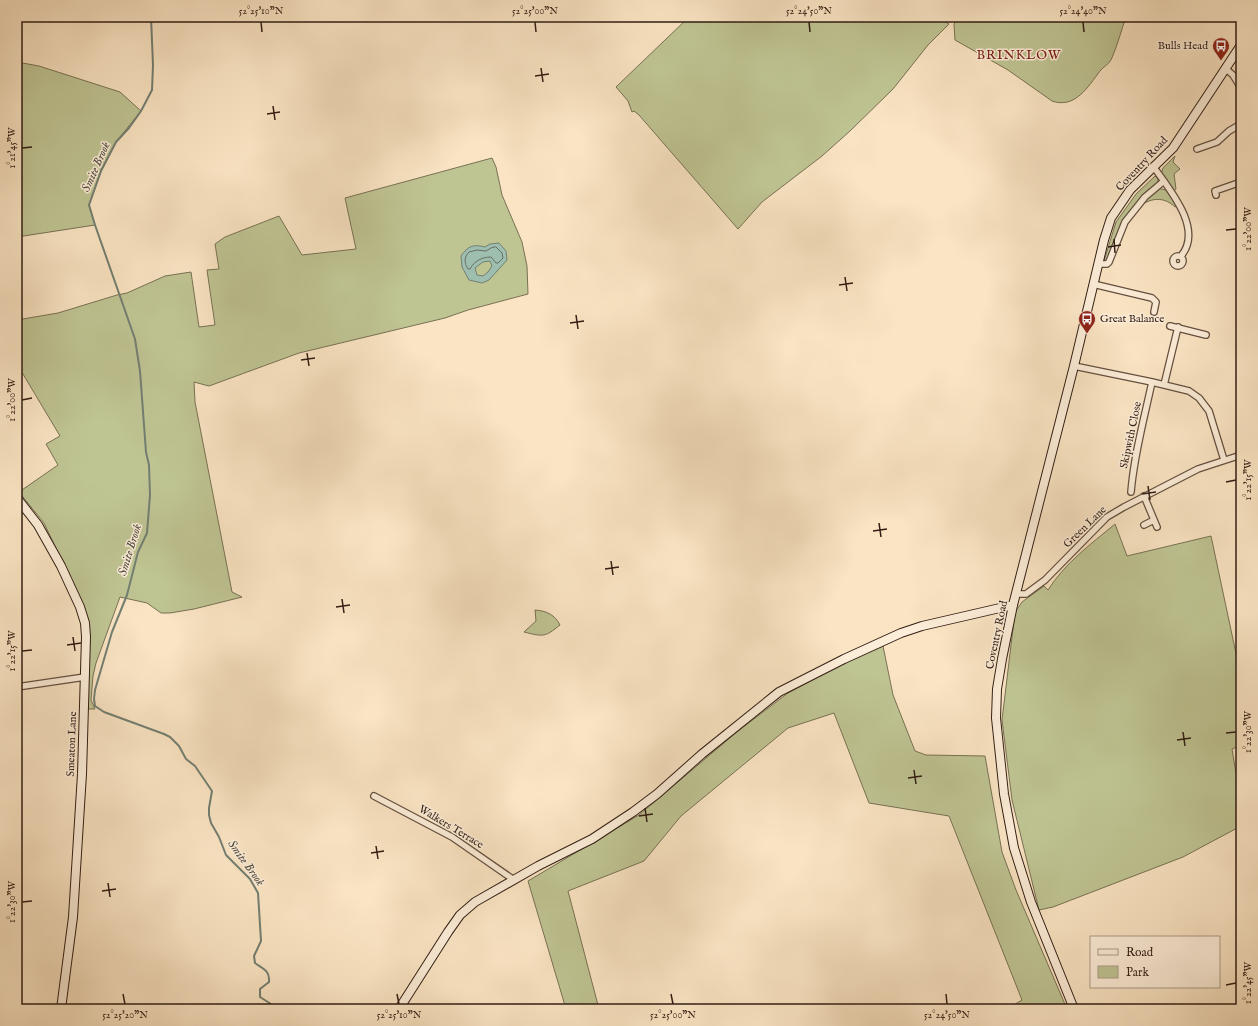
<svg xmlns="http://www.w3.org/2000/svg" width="1258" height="1026" viewBox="0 0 1258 1026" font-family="'IM FELL English',serif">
	<rect width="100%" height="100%" fill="#fae4c3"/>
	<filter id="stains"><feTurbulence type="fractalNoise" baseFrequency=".005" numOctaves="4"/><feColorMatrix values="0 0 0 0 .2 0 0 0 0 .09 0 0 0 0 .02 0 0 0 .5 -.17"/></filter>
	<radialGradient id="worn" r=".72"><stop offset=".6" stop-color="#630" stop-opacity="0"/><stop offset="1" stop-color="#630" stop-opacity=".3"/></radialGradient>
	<path fill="#bfc493" stroke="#787154" d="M689,17h248l12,7 -21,21 -35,44 -43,42 -28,25 -60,46 -24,27 -99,-114 -5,-4 -2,1 -4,-11 -12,-14z
		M956,17h170c-5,14 -9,30 -15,43 -3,5 -8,7 -11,11 -12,16 -25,38 -48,30l-44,-31 -53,-30 -1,-15z
		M17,62l22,4 81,26 21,19 -25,31 -15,29 -12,34 6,20 -78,12z
		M1175,156l-2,6 7,7 -6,5 2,15 -2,2 -13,-17 2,-6z
		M492,158l4,9 6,28 20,47 5,24 1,28 -60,16 -23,8 -146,35 -90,33 -15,-4 1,20 37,190 10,5 -48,12 -24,4h-9l-14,-10 -27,-6 -24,66 -3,13 -2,24 4,9h-7l-3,-99 -41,-87 -25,-31 39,-27 -12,-21 14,-8 -43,-72v-44l41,-7 59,-18 10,-2 38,-17 26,-4 8,55 16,-2 -8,-55 12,-1 -4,-25 10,-7 54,-21 23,39 54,-6 -11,-51z
		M1155,176l3,3v3c-14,12 -32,30 -39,47 -5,10 -8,22 -12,32h-3l12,-39 20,-28z
		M1157,188l9,2 11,16 -2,1c-9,-9 -21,-10 -32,-3z
		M1115,524l12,32 84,-20 30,141v68l-9,4 9,55v22l-58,31 -130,50 -14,3 -27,-110 -10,-80 13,-108 7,-10 22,-16 4,4c17,-27 43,-46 67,-66z
		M535,610c12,1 20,5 25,15 -15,12 -16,12 -36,7l12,-11z
		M883,646l10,49 22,56 11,4 59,1 17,96 14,38 51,119h-60l15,-9 -73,-184 -80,-13 -35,-90 -46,15 -107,88 -37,45 -76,30 31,118h-33l-38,-128 111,-66 99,-84 50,-38 62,-33z"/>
	<path fill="#9ebfb0" stroke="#737f72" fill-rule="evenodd" d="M499,243l7,8 1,9 -18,20 -7,3 -13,-3 -7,-13 -1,-11c7,-10 12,-12 24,-9l5,-3zM490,261l2,5 -4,6 -5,4 -6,-1 -2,-7 8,-6z"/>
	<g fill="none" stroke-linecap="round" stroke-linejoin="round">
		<path stroke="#686e62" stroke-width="1" d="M496,247l6,6 1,5 -5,5h-2l-5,-6c-9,0 -17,4 -21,12h-2c-4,-6 -4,-12 1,-17l8,-2 9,1 5,-3z"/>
		<path stroke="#737f72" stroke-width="2" d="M151,17l2,48 -1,25 -11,21 -12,17 -13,14 -15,29 -12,34 6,20 40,114 5,32 6,81 3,13 1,30 -3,38 -9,19 -11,43 -15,37 -17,58 -1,9 1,7 9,6 60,22 6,3 9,9 7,13 9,7 17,25 -3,17v7l2,8 8,14 7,18 24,24 8,14 3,48 -7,15 1,7c8,6 15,7 14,19l-9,7v8l11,7 1,5"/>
		<g stroke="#645040" stroke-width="8">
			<path id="street" d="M1225,68l8,7 8,13
				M1197,149l20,-7 12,-11 12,-7
				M1153,166c16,23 51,63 28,90
				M1216,195l-1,-4 26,-9
				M1173 261a5 5 0 1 1 10 0a5 5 0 1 1-10 0Z
				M1099,264h8l2,-2 16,-40 20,-25 19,-16
				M1093,284l59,14 4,4 -2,10
				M1170,326l36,9
				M1074,366l78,16 37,9 10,7 10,13 15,49
				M1164,385l14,-58
				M1131,492c3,-37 13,-73 21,-110
				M1144,496l13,31
				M1144,525l10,-5
				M1016,594h10l19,-14 62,-63 17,-10 74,-38 43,-14
				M17,687l68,-10
				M374,796l78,41 62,43"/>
		</g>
		<g stroke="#321e14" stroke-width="10">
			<path id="secondary" d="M17,498l21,27 23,41 19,41 5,16 1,14 -4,137 -9,143 -12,92
				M399,1009l49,-77 12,-17 15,-13 63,-36 54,-27 41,-27 24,-18 45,-40 77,-62 65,-33 57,-26 21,-7 91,-21
				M1074,1009l-43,-107 -17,-54 -10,-54 -8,-76 1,-29 5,-30 11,-54 61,-239 30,-126 7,-22 19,-28 43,-42 68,-103"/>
		</g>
		<use href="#street" stroke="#fcedd8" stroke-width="5.5"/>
		<use href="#secondary" stroke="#fcedd8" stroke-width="8"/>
	</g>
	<path fill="none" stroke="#321e14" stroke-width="1.5" d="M261,22l1,10M535,22l1,10M809,22l1,10M1083,22l1,10M541,68l2,14M535,76l14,-2M273,106l2,14M267,114l13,-2M22,148l10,-1M1226,230l10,-1M1114,239l1,14M1108,247l13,-2M845,277l2,14M839,285l14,-2M576,315l2,14M570,323l14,-2M307,353l2,13M301,360l14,-2M22,400l10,-2M1226,482l10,-2M1148,486l2,14M1142,494l14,-2M879,523l2,14M873,531l14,-2M611,561l2,14M605,569l14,-2M342,599l2,14M336,607l14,-2M73,637l2,14M67,645l14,-2M22,651l10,-1M1183,732l2,14M1226,733l10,-1M1177,740l14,-2M914,770l2,14M908,778l14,-2M645,808l2,14M639,816l14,-2M376,846l2,13M371,853l13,-2M108,883l2,14M102,891l14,-2M22,902l10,-1M1226,985l10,-2M123,994l2,10M397,994l2,10M671,994l2,10M946,994l1,10"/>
	<defs>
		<g id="bus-pin" transform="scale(0.9)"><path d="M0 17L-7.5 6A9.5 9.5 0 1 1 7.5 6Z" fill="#8f2418" stroke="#fcedd8"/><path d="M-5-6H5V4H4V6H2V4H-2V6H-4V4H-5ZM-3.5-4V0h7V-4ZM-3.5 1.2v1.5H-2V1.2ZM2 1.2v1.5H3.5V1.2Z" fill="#fff"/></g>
	</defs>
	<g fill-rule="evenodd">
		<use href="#bus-pin" x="1221" y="46"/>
		<use href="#bus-pin" x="1087" y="319"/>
	</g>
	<g text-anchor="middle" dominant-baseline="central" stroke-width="3" stroke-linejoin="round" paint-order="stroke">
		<g font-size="11" fill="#321e14" stroke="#fcedd8" text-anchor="end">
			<text x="1208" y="46">Bulls Head</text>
			<text x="1100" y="319" text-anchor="start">Great Balance</text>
		</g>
		<g font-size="11" fill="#321e14" stroke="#fcedd8">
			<text transform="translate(1142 164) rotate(-47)">Coventry Road</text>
			<text transform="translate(1131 435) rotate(-78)">Skipwith Close</text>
			<text transform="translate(1085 527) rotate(-44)">Green Lane</text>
			<text transform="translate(997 635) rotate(-78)">Coventry Road</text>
			<text transform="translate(72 744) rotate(-88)">Smeaton Lane</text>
			<text transform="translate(451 827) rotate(31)">Walkers Terrace</text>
		</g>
		<g font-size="12" font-style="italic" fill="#524e43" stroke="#fcedd8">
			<text transform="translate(96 167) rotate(-66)">Smite Brook</text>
			<text transform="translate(130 550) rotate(-73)">Smite Brook</text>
			<text transform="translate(246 863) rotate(54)">Smite Brook</text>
		</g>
		<g font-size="13" letter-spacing="1" fill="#7a1f14" stroke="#fcedd8">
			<text x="1019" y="55">BRINKLOW</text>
		</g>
	</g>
	<rect width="1258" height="1026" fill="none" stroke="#fae4c3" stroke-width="44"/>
	<rect x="1090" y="936" width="130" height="52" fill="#fcedd8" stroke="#ab9a8a"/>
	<rect x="1098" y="949" width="20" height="6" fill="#fcedd8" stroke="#ab9a8a"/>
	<text x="1126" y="956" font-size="12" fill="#321e14">Road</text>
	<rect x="1098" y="966" width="20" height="12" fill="#bfc493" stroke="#ab9a8a"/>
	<text x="1126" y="976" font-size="12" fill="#321e14">Park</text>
	<rect x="22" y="22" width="1214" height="982" fill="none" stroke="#321e14" stroke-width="1.5"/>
	<g font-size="10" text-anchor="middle" fill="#321e14">
		<text x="261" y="14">52°25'10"N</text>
		<text x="535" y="14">52°25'00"N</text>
		<text x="809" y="14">52°24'50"N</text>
		<text x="1083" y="14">52°24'40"N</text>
		<text transform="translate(11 148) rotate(-90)" y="4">1°21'45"W</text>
		<text transform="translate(1247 229) rotate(-90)" y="4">1°22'00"W</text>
		<text transform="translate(11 400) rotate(-90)" y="4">1°22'00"W</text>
		<text transform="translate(1247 480) rotate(-90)" y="4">1°22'15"W</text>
		<text transform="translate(11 651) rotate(-90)" y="4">1°22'15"W</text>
		<text transform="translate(1247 732) rotate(-90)" y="4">1°22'30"W</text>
		<text transform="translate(11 902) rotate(-90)" y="4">1°22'30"W</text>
		<text transform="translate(1247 983) rotate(-90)" y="4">1°22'45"W</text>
		<text x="125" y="1018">52°25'20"N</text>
		<text x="399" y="1018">52°25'10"N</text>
		<text x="673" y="1018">52°25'00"N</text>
		<text x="947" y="1018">52°24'50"N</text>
	</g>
	<rect width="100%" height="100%" filter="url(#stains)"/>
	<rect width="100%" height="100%" fill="url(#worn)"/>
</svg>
